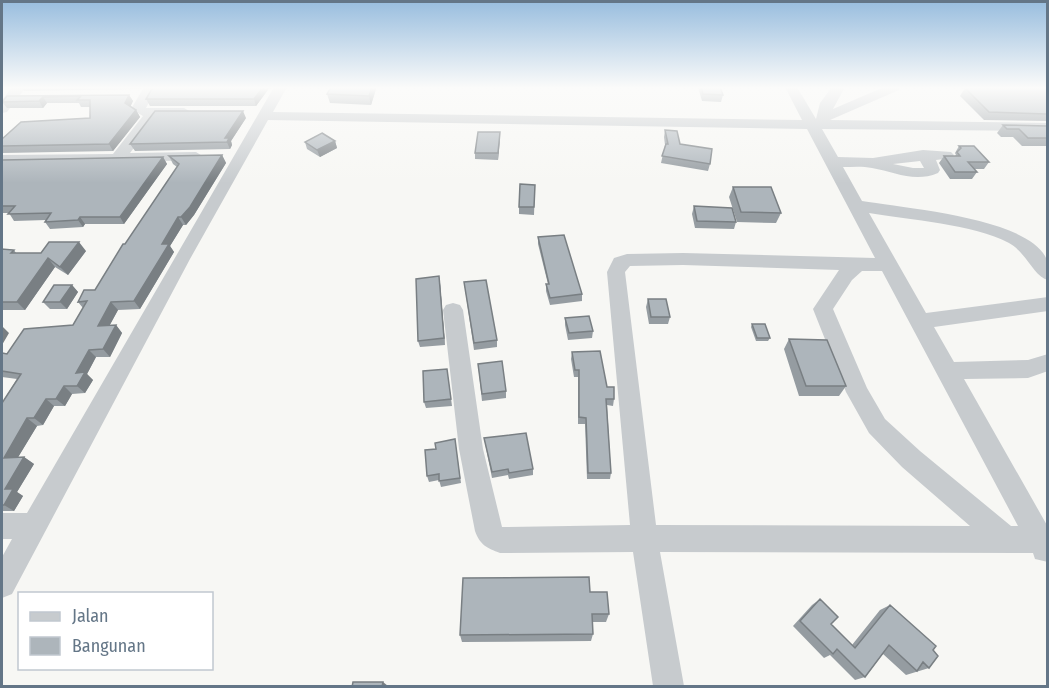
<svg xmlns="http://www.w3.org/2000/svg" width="1049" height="688" viewBox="0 0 1049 688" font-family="'Fira Sans Condensed',sans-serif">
	<rect width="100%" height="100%" fill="#f7f7f4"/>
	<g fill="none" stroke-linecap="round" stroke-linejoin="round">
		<path fill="#c7cbce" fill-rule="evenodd" d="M12,87h14l-19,25 -5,1v-13z
			M144,87h13l-11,21h38l7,4 -7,4h-26l-28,37 66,-1 8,5 -3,3 -199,5v-10l111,-1 30,-38 -12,-7z
			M274,87h13l-14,25 529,8 -17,-33h12l19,32 4,-16 12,-16h13l-12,22 51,-22h16l-1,3 -69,30 218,3v8l-226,-2 16,28 35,1 50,-8 28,2 3,3 -3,3 -15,2 4,10 -2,3c-24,10 -43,-1 -66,-5 -9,-2 -20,-1 -29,-1l19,34c42,7 166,17 184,57 3,6 2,16 2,22 -14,-3 -22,-28 -39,-37 -36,-19 -99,-23 -140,-30l57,100 122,-16v14l-114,16 20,35 74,-2 20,-6v17l-20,7 -64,1 84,148v35l-13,-3 -2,-6 -373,-1 24,134h-31l-20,-134 -133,1c-13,-5 -20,-8 -25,-22l-16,-82 -16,-139 3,-5 7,-2 7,2 3,5 20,139 19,78 128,-2 -23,-253 7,-14 13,-4 56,-1 192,5 -68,-129 -539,-9 -78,139 -178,335 -10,4v-41l10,-18h-10v-26h25zM920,161l4,7h-11l-20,-4zM683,265l156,5 -26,39 33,83 23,41 33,34 68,59 -314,-1 -31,-253 5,-6zM862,271h20l136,255h-7l-91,-75 -35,-32 -18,-31 -34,-79 19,-29z"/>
	</g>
	<path fill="#959ca1" d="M21,87h121l-2,2 -116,2z
		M153,87h117l-14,19h-106l-4,-7z
		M698,87h22l3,8 -2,7 -19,-1z
		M975,87h72v34l-63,-1 -24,-24 5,-8h11z
		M376,89l-5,16 -41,-2 -3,-9z
		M129,95l4,6 -3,5 6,4 4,7 -27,34 -111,2v-7l88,-28v-11h-9l-2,-4h-32l-4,5h-36l-5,-6 5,-6z
		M246,118l-15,23 1,4 -2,4 -95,2 -5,-7z
		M1003,125l44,1v20h-25l-9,-9h-12l-4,-4z
		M665,130l15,14 30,20 -2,7 -47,-8 4,-18 -1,-8z
		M500,132l-2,28 -23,-1v-6z
		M335,141l2,7 -17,9 -13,-8 -2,-7z
		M959,146l30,16 -5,7h-10l3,3 -5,7h-22l-11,-16 5,-7h11l1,-1 -1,-2z
		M222,155l4,8 -32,52 -8,10h-3l-13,21 4,6 -34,57 -22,1 -9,16 7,-1 6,8 -12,24h-14l-9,17 6,6 -8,13 -13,1 -7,12h-11l-11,19 -6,1 -19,31h6l10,7 -17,28 6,4 -9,15h-12v-108l15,-24 -15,-2v-24l5,1 66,-29 10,-17 -5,-6 17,-12 82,-123 -4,-3 -4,-8z
		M163,157l4,7 -43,60h-39l-2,3 -33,2 -5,-7 1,-2 -32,1 -5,-8h-7v-53z
		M535,185l-1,30 -15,-1v-7z
		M733,187l48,26 -5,10 -39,-1 -8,-25z
		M694,206l42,16 -2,7 -39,-1 -3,-14z
		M538,237l44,57v7l-32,4 -4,-14v-7h2l-10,-40z
		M2,249l12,1 2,3h25l45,-2 -18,24 -13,-8 -30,43h-23z
		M464,282l33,58v7l-23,3z
		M440,283l5,62 -25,2 -2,-6z
		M72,285l6,7 -11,17h-17l-7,-7z
		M648,299l22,18 -2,7h-19l-3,-17z
		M565,318l28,13 -1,7 -24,2 -3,-15z
		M752,324l18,14 -2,3h-12l-5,-14z
		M789,339l57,47 -7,10h-40l-15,-47z
		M572,352l35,35 7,12 -1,7 -6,-1 4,68 -1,6h-23l-2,-55h-7v-47h-4l-3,-18z
		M478,364l28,27v7l-24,3z
		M447,369l5,37 -26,2 -2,-6z
		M484,438l49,31v6l-24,4 -1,-4 -16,3z
		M455,439l6,44 -20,4 -2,-7 -10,2 -2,-6 9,-27z
		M590,592l19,22 -3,8h-13v12l-2,7 -129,1 -2,-7z
		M820,599l11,25 21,21 28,-35 10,-5 43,45 -4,18 -23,7 -23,-21 -18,23 -10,3 -25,-25 -6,3 -31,-32 19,-21z"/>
	<path fill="#797f83" d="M263,87h7l-14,19 -2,-7z
		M372,87h4v2l-5,16 -2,-9z
		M129,95l4,6 -4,9 -4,-7z
		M43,97l4,6 -4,5 -4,-7z
		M136,110l4,7 -27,34 -4,-7z
		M243,111l3,7 -15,23 1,4 -2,4 -5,-11z
		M500,132v7l-2,21v-7z
		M335,141l2,7 -17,9 -3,-7z
		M222,155l4,8 -32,52 -8,10 -5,-8z
		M163,157l4,7 -43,60 -4,-7z
		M80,217l5,7 -2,3 -5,-7z
		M178,217l5,8 -13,21 4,6 -34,57 -6,-8 28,-57z
		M79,242l7,9 -18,24 -8,-8z
		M48,258l7,9 -30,43 -8,-8z
		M439,276l1,7 5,62 -1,-7z
		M72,285l6,7 -11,17 -7,-7z
		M111,302l7,8 -13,24 -7,-8z
		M116,325l6,8 -12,24 -7,-8z
		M2,326l7,7 -7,12z
		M89,350l7,7 -9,17 6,6 -8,13 -8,-7 -1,-13z
		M64,386l8,8 -7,12 -9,-7z
		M46,399l8,7 -11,19 -9,-7z
		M27,418l10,8 -23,38 -10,-6z
		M24,457l10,7 -17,28 6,4 -9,15 -10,-6 1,-16z
		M383,682l5,4 -1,1h-5z"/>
	<path fill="#adb5bb" stroke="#797f83" stroke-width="1.5" d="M153,87h110l-9,12h-108z
		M331,87h41l-3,9 -42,-2z
		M701,87h19l3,8 -20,-1z
		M987,87h60v27l-58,-2 -24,-24h23z
		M129,95l-4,8 11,7 -27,34 -107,2v-7l19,-17 69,-4v-18h-13l4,-4 -38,1 -4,4 -37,1 5,-6z
		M155,111h88l-18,27h4l-2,4 -97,2z
		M1003,125l44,1v12h-19l-9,-9h-12z
		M665,130l12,1 3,13 32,5 -2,15 -48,-8 4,-12h2z
		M478,132h22l-2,21h-23z
		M322,133l13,8 -18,9 -12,-8z
		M959,146h15l15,16h-21l9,10h-22l-11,-16h16l-3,-4 4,-4z
		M222,155l-32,52 -9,10h-3l-16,27h7l-35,57 -23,1 -13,24 18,-1 -13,24 -14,1 -13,23 9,-1 -8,14h-13l-8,13h-10l-12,19h-7l-23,40 20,-1 -19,32h8l-9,16h-2v-102l19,-29 -19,-3v-18l5,1 17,-25 49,-4 14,-24 -9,1 6,-12h11l28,-46h2l54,-80 -10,-8z
		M163,157l-43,60h-40l-2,3 -33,2 6,-9 -43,1 7,-8h-13v-46z
		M520,184l15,1 -1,22h-15z
		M733,187h38l10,26 -40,-1z
		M694,206l38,2 4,14 -39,-1z
		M564,235l18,59 -32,4 -4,-14h3l-11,-47z
		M49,242h30l-19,25 -12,-9 -31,44h-15v-53l12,1 -3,3h30z
		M439,276l5,62 -26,3 -2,-62z
		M486,280l11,60 -23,3 -10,-61z
		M54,285h18l-12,17h-17z
		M648,299h18l4,18h-19z
		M589,316l4,15 -24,2 -4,-15z
		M752,324h13l5,14h-13z
		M789,339l38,1 19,46h-40z
		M600,351l7,36h7v12h-8l5,74h-23l-2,-55 -7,-1v-47h-4l-3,-18z
		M502,361l4,30 -24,3 -4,-30z
		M447,369l4,30 -27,3 -1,-31z
		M526,433l7,36 -24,4 -1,-4 -16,3 -8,-34z
		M455,439l5,39 -21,3v-7l-12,2 -2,-26 11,-1 -1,-6z
		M589,577l1,15h17l2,22h-17l1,20 -133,1 3,-57z
		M820,599l18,18 -7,7 24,24 35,-43 46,41 -3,4 5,6 -9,12 -6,-6 -6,9 -28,-26 -24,32 -28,-28 -4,5 -33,-33z
		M353,682h30l-1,5h-30z"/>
	<linearGradient id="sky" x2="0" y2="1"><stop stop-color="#98bdde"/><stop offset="0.48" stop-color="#fbfbfa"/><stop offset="1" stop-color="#fbfbfa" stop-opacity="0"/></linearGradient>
	<rect width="1049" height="183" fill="url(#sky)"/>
	<rect width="1049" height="688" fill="none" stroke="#647687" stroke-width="6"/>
	<rect x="18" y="592" width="195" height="78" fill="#ffffff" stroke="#c1c8cf" stroke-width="1.5"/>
	<rect x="30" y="612" width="30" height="9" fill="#c7cbce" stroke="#c1c8cf" stroke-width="1.5"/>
	<text x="72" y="622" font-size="18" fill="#647687">Jalan</text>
	<rect x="30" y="637" width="30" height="18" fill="#adb5bb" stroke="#c1c8cf" stroke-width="1.5"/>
	<text x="72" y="652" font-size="18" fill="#647687">Bangunan</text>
</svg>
